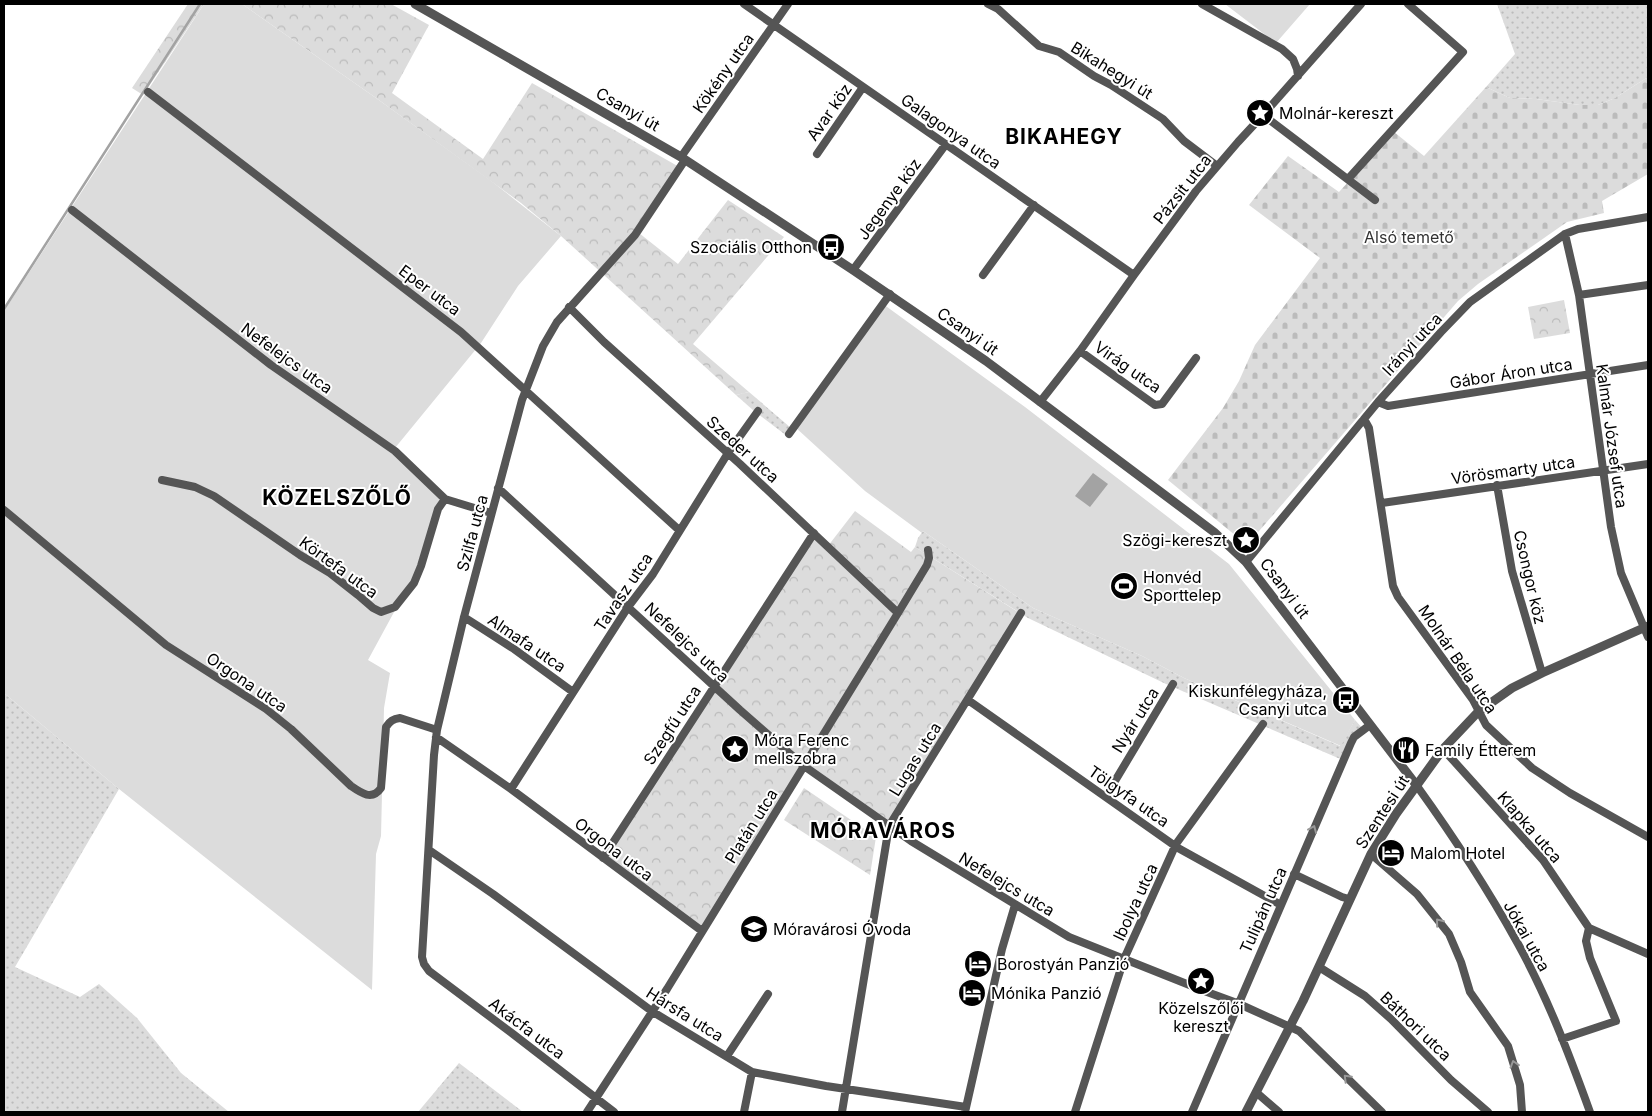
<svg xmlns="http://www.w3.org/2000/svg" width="1652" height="1116" viewBox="0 0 1652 1116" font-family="Inter,sans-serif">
	<defs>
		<pattern id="grass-dots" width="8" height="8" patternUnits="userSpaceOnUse" patternTransform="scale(1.25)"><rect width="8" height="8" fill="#dcdcdc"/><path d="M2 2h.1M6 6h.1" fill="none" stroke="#bbb" stroke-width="1.8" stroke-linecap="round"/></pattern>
		<pattern id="forest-crowns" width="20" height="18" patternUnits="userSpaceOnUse" patternTransform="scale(1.25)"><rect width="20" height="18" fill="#dcdcdc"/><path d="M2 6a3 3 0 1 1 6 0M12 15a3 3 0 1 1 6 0" fill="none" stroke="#bbb"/></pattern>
		<pattern id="cemetery-stones" width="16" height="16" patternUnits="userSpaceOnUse" patternTransform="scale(1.25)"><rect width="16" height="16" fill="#dcdcdc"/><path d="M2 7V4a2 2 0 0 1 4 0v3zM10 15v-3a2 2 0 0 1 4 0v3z" fill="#bbb"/></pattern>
	</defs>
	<rect width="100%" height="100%" fill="#fff"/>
	<path fill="url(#grass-dots)" d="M1497,4h151v73l-33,21 -17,7h-18l-44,-6 -26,-1 -24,-11 29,-33z
		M749,392l42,36 -4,8 -33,-25 -18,-16z
		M923,531l110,77 109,48 42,22 156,68 15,-26 10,11 -9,7 -11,23 -179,-77 -138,-66 -113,-71 3,-9z
		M4,693l115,96 -104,178 65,30 19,-13 38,34 44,55 48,39h-225z
		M459,1063l64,49h-105z"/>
	<path fill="url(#forest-crowns)" d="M188,4h16l-61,91 -11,-7z
		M242,4h149l38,21 -37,68 91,66 49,-76 149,85 -42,65 39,31 50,-64 56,37 -91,107 56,48 -13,3 -175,-159 -40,-33 -145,-105z
		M1564,300l6,33 -36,6 -6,-32z
		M855,511l56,41 4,-5 106,67 -132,212 -85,-59 -102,164 -99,-73 211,-325 14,13z
		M804,788l72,49 -6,38 -86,-55z"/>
	<path fill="url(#cemetery-stones)" d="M1648,77v97l-46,27 2,12 -37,9 -89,62 -20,17 -211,244 -79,-65 55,-72 16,-27 16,-36 65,-87 -71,-53 39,-49 51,36 55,-60 30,24 62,-69 24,11 26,1 44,6h18l17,-7z"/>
	<path fill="#dcdcdc" d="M204,4h38l134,94 114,82 71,56 -43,50 -37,57 -86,105 49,47 -26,73 -50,92 22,13 -6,35 -3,128 -5,18 -4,136 -253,-201 -115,-96v-382z
		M1225,4h85l-34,39z
		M883,304l142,103 204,157 126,156 -14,26 -157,-68 -42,-22 -109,-48 -110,-77 -1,2 -57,-42 -70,-64z"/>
	<path fill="#a3a3a3" d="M1093,473l15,11 -18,23 -15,-11z"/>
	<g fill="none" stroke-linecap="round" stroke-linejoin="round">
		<path stroke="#a3a3a3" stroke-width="2.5" d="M4,309l196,-305"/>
		<path stroke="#555" stroke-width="8" d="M744,4l390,271
			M988,4l10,5 41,37 20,6 35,24 17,9 52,34 21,22 33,25
			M1202,4l80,45 11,10 4,10 1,7
			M148,92l313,240 218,198
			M1263,115l112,85
			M817,154l46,-67
			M681,157l107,-153
			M1348,179l115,-127 -55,-48
			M72,210l199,155 124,86 50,48 46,14
			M1565,234l14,61 32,232 10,46 27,64
			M853,270l93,-126
			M983,275l51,-70
			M1579,295l69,-10
			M569,307l35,35 136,122 158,149
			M1080,351l75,54 7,-1 34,-46
			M1040,402l40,-51 54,-76 62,-84 42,-49 25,-27 98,-111
			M1378,402l10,4 260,-41
			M1364,419l5,9 24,158 5,11 75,103 13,25 46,43 38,25 78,44
			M789,434l101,-140
			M162,480l33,7 19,9 86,59 30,18 28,22 15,13 8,4 14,-5 19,-24 7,-17 17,-57 7,-10
			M1497,485l15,86 30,102
			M498,488l242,222 64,56 107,75 158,96 138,55 30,11 62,28 83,81
			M1382,503l266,-39
			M4,510l162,135 100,64 25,20 60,57c10,7 21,15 30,2l5,-61c4,-6 7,-8 14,-9l37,12
			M1246,562l132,-160 63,-70 29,-30 95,-68 13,-5 70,-12
			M464,617l50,32 59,43
			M968,700l210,148 103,57
			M436,737l75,52 191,142
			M1443,749l100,111 46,68 59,26
			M1417,786c36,50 70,102 100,156 30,54 52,112 73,170
			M511,789l117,-182 25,-33 75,-121 30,-42
			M1106,796l67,-112
			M429,850l64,44 160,118 99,60 74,14 140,21
			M1371,854l46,40 32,40 12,28 9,30 38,54 12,39 2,27
			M603,858l211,-325
			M1294,874l48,23 7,2
			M1319,967l46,29 26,23 60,61 37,32
			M1562,1039l54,-18 -26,-63 -4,-17 3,-13
			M727,1056l41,-62
			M1257,1093l22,19
			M587,1112l80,-123 231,-376 29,-48 2,-7 -1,-8
			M614,1112l-101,-78 -84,-63 -5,-7 -2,-7 12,-202 3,-25 27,-113 58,-217 21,-54 14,-24 78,-87 50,-75
			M744,1112l8,-40
			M842,1112l47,-286 132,-213
			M965,1112l37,-163 13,-44
			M1075,1112l49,-153 52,-115 87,-120
			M1192,1112l159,-369 3,-6 16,-12"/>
		<path stroke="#555" stroke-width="9" d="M415,4l266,153 172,113 133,91 228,171 32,30 171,224
			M1246,1112l57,-111 68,-147 25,-40 47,-65 35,-37 34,-24 30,-15 106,-47"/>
	</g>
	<defs><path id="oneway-chevron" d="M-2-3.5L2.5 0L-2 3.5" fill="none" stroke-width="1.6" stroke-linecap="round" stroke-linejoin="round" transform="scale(1.25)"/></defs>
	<g stroke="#999">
		<use href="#oneway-chevron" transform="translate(1313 829) rotate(-67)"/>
		<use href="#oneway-chevron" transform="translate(1439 922) rotate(-129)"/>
		<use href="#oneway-chevron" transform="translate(1514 1064) rotate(-107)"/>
		<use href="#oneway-chevron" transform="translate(1347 1078) rotate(-135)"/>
	</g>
	<defs>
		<g id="sight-disc" transform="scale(1.4375)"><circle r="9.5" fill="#000" stroke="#fff"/><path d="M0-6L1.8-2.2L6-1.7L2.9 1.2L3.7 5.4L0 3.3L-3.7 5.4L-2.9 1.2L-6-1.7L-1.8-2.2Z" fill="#fff"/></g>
		<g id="bus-disc" transform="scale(1.4375)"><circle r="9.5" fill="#000" stroke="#fff"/><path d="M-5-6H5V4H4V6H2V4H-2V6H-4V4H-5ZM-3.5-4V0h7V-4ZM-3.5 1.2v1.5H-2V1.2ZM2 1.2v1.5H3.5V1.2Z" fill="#fff"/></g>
		<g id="stadium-disc" transform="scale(1.4375)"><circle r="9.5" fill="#000" stroke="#fff"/><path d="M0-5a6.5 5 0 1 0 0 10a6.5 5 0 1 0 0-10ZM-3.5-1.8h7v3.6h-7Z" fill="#fff"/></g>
		<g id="restaurant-disc" transform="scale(1.4375)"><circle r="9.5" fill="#000" stroke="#fff"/><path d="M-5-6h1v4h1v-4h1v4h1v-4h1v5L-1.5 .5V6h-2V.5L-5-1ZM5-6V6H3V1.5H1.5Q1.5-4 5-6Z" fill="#fff"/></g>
		<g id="hotel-disc" transform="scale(1.4375)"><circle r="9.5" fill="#000" stroke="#fff"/><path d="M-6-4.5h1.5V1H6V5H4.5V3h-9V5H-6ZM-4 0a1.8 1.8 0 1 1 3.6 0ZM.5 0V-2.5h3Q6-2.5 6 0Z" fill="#fff"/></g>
		<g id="school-disc" transform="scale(1.4375)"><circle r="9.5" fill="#000" stroke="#fff"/><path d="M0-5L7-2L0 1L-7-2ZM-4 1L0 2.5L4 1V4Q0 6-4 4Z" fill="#fff"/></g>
	</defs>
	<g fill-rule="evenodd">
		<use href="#sight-disc" x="1260" y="113"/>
		<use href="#bus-disc" x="831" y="247"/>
		<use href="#sight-disc" x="1246" y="540"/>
		<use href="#stadium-disc" x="1124" y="586"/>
		<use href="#bus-disc" x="1346" y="700"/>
		<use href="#sight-disc" x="735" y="749"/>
		<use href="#restaurant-disc" x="1406" y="750"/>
		<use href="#hotel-disc" x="1391" y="853"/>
		<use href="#school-disc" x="754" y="929"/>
		<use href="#hotel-disc" x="978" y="964"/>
		<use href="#sight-disc" x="1201" y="981"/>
		<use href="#hotel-disc" x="972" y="993"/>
	</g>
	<g text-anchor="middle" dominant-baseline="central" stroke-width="4" stroke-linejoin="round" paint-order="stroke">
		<g font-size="16" fill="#000" stroke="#fff">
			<text transform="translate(1112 70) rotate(32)">Bikahegyi út</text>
			<text transform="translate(723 73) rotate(-55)">Kökény utca</text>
			<text transform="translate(628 109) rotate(30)">Csanyi út</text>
			<text transform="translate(829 112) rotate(-55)">Avar köz</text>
			<text transform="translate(951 131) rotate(35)">Galagonya utca</text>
			<text transform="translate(1182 189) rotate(-52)">Pázsit utca</text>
			<text transform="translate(889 199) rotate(-54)">Jegenye köz</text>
			<text transform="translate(430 290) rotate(37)">Eper utca</text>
			<text transform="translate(968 331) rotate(35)">Csanyi út</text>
			<text transform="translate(1412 344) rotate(-47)">Irányi utca</text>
			<text transform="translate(287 358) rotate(36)">Nefelejcs utca</text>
			<text transform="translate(1128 367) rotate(35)">Virág utca</text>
			<text transform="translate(1511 373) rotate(-9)">Gábor Áron utca</text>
			<text transform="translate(1612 436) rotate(82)">Kalmár József utca</text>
			<text transform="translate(743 449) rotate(42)">Szeder utca</text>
			<text transform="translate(1513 470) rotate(-8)">Vörösmarty utca</text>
			<text transform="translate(472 533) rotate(-75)">Szilfa utca</text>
			<text transform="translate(339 567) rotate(36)">Körtefa utca</text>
			<text transform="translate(1530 577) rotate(77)">Csongor köz</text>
			<text transform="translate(1285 588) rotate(53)">Csanyi út</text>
			<text transform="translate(623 592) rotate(-56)">Tavasz utca</text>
			<text transform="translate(687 642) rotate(43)">Nefelejcs utca</text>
			<text transform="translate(527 643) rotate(34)">Almafa utca</text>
			<text transform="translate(1458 659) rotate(56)">Molnár Béla utca</text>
			<text transform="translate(247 682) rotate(34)">Orgona utca</text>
			<text transform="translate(1135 720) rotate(-58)">Nyár utca</text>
			<text transform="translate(672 725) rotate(-57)">Szegfű utca</text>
			<text transform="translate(915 759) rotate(-58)">Lugas utca</text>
			<text transform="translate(1129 796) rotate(35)">Tölgyfa utca</text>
			<text transform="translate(1382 812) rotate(-57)">Szentesi út</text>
			<text transform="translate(751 826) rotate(-58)">Platán utca</text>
			<text transform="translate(1530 827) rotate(49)">Klapka utca</text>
			<text transform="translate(614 849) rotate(37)">Orgona utca</text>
			<text transform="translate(1007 884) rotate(31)">Nefelejcs utca</text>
			<text transform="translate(1135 902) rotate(-65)">Ibolya utca</text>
			<text transform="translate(1263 910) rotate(-66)">Tulipán utca</text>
			<text transform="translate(1527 936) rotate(61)">Jókai utca</text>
			<text transform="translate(685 1014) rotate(32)">Hársfa utca</text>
			<text transform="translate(1416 1026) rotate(44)">Báthori utca</text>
			<text transform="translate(527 1028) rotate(37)">Akácfa utca</text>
		</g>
		<g font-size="16" fill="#000" stroke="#fff" text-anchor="start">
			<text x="1279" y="113">Molnár-kereszt</text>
			<text x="812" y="247" text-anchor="end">Szociális Otthon</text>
			<text x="1227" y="540" text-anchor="end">Szögi-kereszt</text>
			<text x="1143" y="577">Honvéd<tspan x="1143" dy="18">Sporttelep</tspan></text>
			<text x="1327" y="691" text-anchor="end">Kiskunfélegyháza,<tspan x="1327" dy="18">Csanyi utca</tspan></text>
			<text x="754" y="740">Móra Ferenc<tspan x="754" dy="18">mellszobra</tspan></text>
			<text x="1425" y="750">Family Étterem</text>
			<text x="1410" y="853">Malom Hotel</text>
			<text x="773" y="929">Móravárosi Óvoda</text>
			<text x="997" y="964">Borostyán Panzió</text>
			<text x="991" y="993">Mónika Panzió</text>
			<text x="1201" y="1008" text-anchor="middle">Közelszőlői<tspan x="1201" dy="18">kereszt</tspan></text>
		</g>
		<g font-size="16" fill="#333" stroke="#fff">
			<text x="1409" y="237">Alsó temető</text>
		</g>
		<g font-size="21" font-weight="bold" letter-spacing="1" fill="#000" stroke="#fff">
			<text x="1064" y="136">BIKAHEGY</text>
			<text x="337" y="497">KÖZELSZŐLŐ</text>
			<text x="883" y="830">MÓRAVÁROS</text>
		</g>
	</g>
	<rect width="1652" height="1116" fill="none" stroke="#000000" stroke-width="10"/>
</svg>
